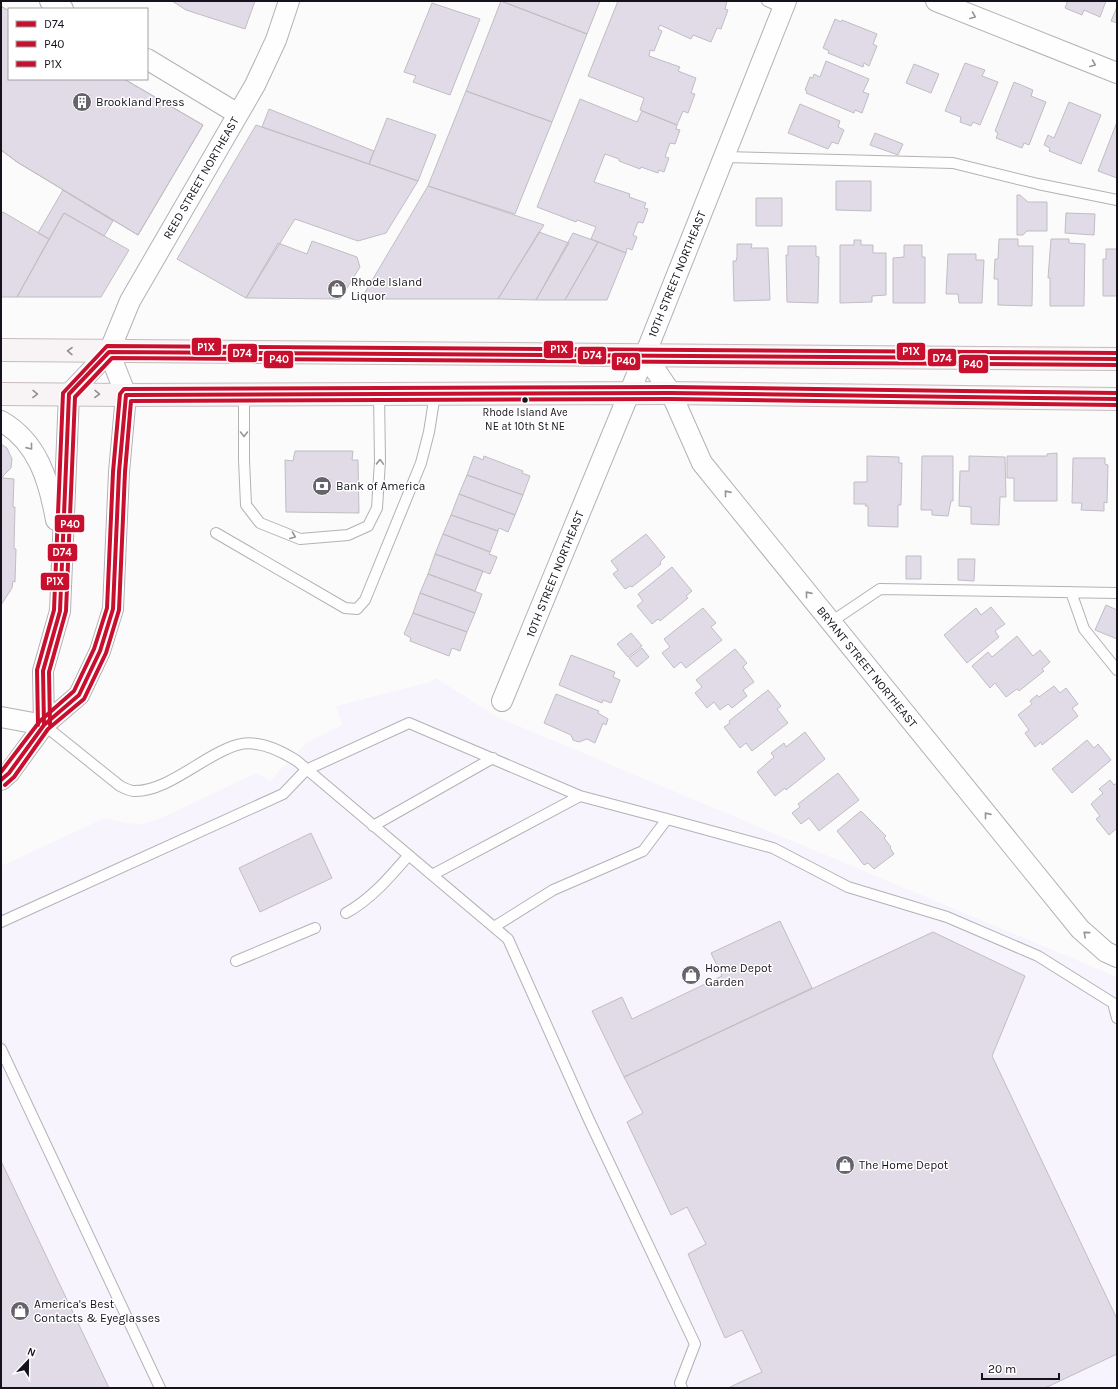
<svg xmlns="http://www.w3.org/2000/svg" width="1118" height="1389" viewBox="0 0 1118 1389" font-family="Karla,sans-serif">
	<rect width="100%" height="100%" fill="#fbfbfb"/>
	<path fill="#f7f4fd" d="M436,678l61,39 620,260v411h-1116v-522l104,-48 22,5 15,1 19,-6 95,-45 14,8 36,-38 36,-18 -6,-19 94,-24z"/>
	<path fill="#e0dbe7" stroke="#c0bdc3" d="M172,1h83l-10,28 -59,-19z
		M501,1l86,33 -35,88 -86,-31z
		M501,1h99l-13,33z
		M618,1h109l-2,8 3,1 -7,19 -4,-1 -6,14 -18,-7 -2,4 -31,-14 -2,4 4,2 -8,20 -4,-1 -1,6 31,11 -2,4 18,7 -5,15 4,1 -7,19 -5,-2 -6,14 -37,-15 4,-12 -56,-22z
		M1066,1h40l-6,16 -16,-7 -2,5 -17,-7 2,-5z
		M432,3l48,16 -30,76 -37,-13 3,-6 -12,-4z
		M1,6l8,5v68h115l79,46 -65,110 -121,-73 -16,-12z
		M1,6l8,5v68h115l79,46 -65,110 -121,-73 -16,-12z
		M1117,7v16l-6,-2z
		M835,19l6,3 1,-2 35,14 -4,10 4,2 -8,20 -5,-3 -1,4 -35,-14 1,-2 -6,-3z
		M826,61l43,18 -6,13 6,2 -7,19 -7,-3 -1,3 -48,-20 1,-2 -2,-1 5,-13 3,1 1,-4 6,3z
		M965,63l20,7 -3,6 16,6 -18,43 -7,-3 -2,4 -11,-4 1,-5 -16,-6z
		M914,64l25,10 -8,19 -25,-10z
		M1014,82l19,8 -2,6 15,6 -17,43 -5,-2 -2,5 -26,-10 2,-5 -3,-2z
		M466,91l86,31 -37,92 -87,-28z
		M580,99l57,23 5,-11 35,14 -1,4 4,1 -5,14 -5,-1 -5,14 4,1 -5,14 -5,-2 -1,3 -17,-6 -1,2 -21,-8v-2l-14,-5 -11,28 36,12 -1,3 17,6 -2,5 4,1 -5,14 -5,-1 -5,13 4,2 -5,13 -5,-2 -1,5 -35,-14 5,-12 -19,-7 -1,2 -39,-15z
		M1069,102l32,13 -20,49 -32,-13 1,-3 -6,-3 4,-10 6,3z
		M800,104l40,17 -2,6 6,3 -6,14 -6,-2 -4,7 -40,-16z
		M269,109l105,42 -5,13 -107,-37z
		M387,118l49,17 -18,46 -49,-17z
		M1117,122v56l-19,-7z
		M256,125l162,56 -32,52 -28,8 -63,-22 -49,79 -69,-39z
		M875,133l28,11 -5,11 -28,-10z
		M836,181h35v30l-35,-1z
		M428,186l116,39 -46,74h-137z
		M63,190l50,31 -9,15 -40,-23 -15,26 -11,-6z
		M1017,195h3l8,7h19v29h-20l-4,4h-6z
		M756,198h26v28h-26z
		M3,212l46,27 -32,58h-16v-82z
		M64,213l65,37 -28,47h-84z
		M1066,213l29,1 -1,21 -29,-2z
		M539,232l30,11 -33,57 -38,-1z
		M573,233l25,9 -33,58h-29z
		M999,239h19v7h15l-1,60 -34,-1v-26h-4l1,-20h3z
		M1051,239h18v4l16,1 -1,62h-34v-28h-2z
		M854,240h7v5h12v8h13v42l-14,1v6l-32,1v-58h14z
		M312,241l45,16 3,10 -20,32 -94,-1 32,-55 29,11z
		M598,242l28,11 -19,47h-42z
		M737,244h15l-1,4h17l2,52 -36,1 -1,-40h3l1,-4z
		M904,245h18v12h3v46h-32v-45l11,-1z
		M788,246h28v10l3,1 -1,46 -31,-1 -1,-47h2z
		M1106,249h11v47h-14v-37h3z
		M948,254h28v6h8l-2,43h-23l-1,-9h-12z
		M1,444l6,4 5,11 -1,9 -8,8v2l11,1 -1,28h2l-1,41 2,1 -1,33 -2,-1 -1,7 -11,17z
		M295,451h58l-1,9h6l1,53 -73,-1 -1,-52 8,1z
		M1057,453v48h-43v-23h-7v-22h40v-2z
		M474,456l9,4 1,-4 39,15 -1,2 8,3 -7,19 -56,-20z
		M867,456l32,1v6h3l-1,42h-3v22l-30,-1v-20h-3l1,-2h-12v-22h13z
		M922,456h31v45h-2l-3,15 -16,-1v-5h-11z
		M969,456l36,1 1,40h-6l-1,28 -28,-1v-17l-12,-1 1,-35h9z
		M1073,458h32v6l3,1 -1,38 -3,-1v9l-23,-1 1,-7h-10z
		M467,475l56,20 -8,20 -56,-21z
		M459,494l56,21 -7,17 -9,-4 -1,3 -47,-16z
		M451,515l47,16 -8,21 -47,-18z
		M443,534l47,18 -1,2 8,3 -7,17 -55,-20z
		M646,534l19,23 -5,5 1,2 -29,23 -2,-1 -5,3 -12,-15 5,-4 -7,-9z
		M435,554l48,17 -8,20 -47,-17z
		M906,556h15v23h-15z
		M958,559h17l-1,22 -16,-1z
		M672,567l20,24 -6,5 2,2 -28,23 -2,-2 -6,5 -15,-18 6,-5 -5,-7z
		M428,574l54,20 -7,19 -55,-20z
		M420,593l55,20 -8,19 -54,-19z
		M1106,605l11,5v29l-22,-9z
		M991,607l14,17 -10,7 4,6 -32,26 -23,-28 32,-27 5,7z
		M703,608l13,15 -5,4 11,13 -36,28 -5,-6 -7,6 -12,-15 8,-6 -6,-8z
		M413,613l54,19 -7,19 -8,-3 -3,8 -39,-15 1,-3 -7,-4z
		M631,633l11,13 -14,11 -11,-13z
		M1017,636l16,20 7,-6 10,12 -8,7 2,2 -25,20 -2,-2 -11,8 -11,-14 -5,5 -18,-22 16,-14 4,5z
		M642,648l7,9 -12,10 -8,-9z
		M735,649l12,14 -4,4 11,15 -11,8 4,6 -15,12 -4,-4 -8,6 -6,-8 -7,6 -12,-15 7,-6 -6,-7z
		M571,655l44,17 -2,5 7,3 -9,23 -8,-3 -1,3 -43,-18z
		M1054,686l6,7 6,-5 12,16 -6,4 6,8 -36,29 -1,-3 -6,5 -10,-14 4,-3 -11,-15 14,-11 -2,-3 7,-6 2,2z
		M768,690l13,16 -4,3 11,14 -36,28 -6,-8 -6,5 -16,-21 6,-4 -1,-2z
		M556,694l43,17 -1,2 10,6 -2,6 -3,-2 -8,20 -8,-4 -8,3 -6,-2 -2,-5 -27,-12z
		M805,732l20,27 -39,31 -1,-2 -10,8 -18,-24 17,-15 -3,-4 13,-10 2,4z
		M1087,740l7,8 4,-4 13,16 -39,33 -20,-24z
		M838,773l21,27 -40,31 -10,-13 -8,6 -9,-11 8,-6 -2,-3z
		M1110,780l4,5 3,-2v45l-8,7 -13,-16 4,-3 -9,-12 12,-11 -4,-4z
		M861,811l25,25 -2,2 7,9 -1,1 4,6 -20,15 -6,-6 -4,2 -27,-34z
		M311,833l21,45 -72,34 -21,-44z
		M780,921l32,67 -188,89 -32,-66 30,-14 10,22 90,-43 -11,-23z
		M933,932l92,44 -33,80 125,263v35l-72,34h-317l34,-16 -20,-42 -17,8 -37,-84 18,-10 -19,-37 -16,8 -44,-93 16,-9 -19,-36z
		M1,1161l108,227h-108z"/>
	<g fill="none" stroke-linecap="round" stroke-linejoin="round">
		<g stroke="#b3b1b6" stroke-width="12">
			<path id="lane" d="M767,1l16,7
				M724,157l229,6 85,21 79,16
				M244,395v65l2,45 14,18 40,16 48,-4 20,-9 9,-18 3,-47 -1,-67
				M216,533l129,75 12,1 8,-9 56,-137 8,-31 6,-38
				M1071,592l13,37 33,41
				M831,622l49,-33 237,4
				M44,725l76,61c4,2 10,5 14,5 34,1 71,-37 103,-46 21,-6 43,5 60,16l211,178 81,181 106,224 -15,39 2,5
				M667,819l106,29 75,39 99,30 91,39 75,47 4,15
				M373,826l120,-68
				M432,875l148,-79
				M346,913c25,-14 43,-35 62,-57
				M1,922l282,-128 23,-24 103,-47 171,73 87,23 -24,32 -90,39 -59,37
				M236,961l79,-33
				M1,1049l159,339"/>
		</g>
		<g stroke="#b3b1b6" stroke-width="22">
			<path id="street" d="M50,1l13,8
				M936,1l181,72
				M147,59l91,55
				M645,355l26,38 31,70 378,466 26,23 11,5
				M1,421c37,21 48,60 55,99
				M502,701l143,-346 141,-354
				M1,717l43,8
				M44,725l-1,-54 17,-60 9,-217 40,-42 21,-51 125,-216 21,-45 13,-39
				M1,780l8,-7 35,-48 35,-30 21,-44 13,-42 6,-137 7,-77 -17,-43"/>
		</g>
		<g stroke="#c6bcbe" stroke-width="24">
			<path id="primary" d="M1,350l1116,9
				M1,394l125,1 545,-2 446,6"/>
		</g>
		<use href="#lane" stroke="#fefefe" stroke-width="10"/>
		<use href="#street" stroke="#fefefe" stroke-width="20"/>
		<use href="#primary" stroke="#f8f3f4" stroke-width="22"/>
		<g stroke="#fff" stroke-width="7">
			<path id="bus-1" d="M44,725l-1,-54 17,-60 9,-217 40,-42 1008,7
				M1,780l8,-7 35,-48 35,-30 21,-44 13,-42 6,-137 7,-77 545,-2 446,6"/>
		</g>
		<g stroke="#fff" stroke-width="7">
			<path id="bus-2" d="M50,725l-1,-53 17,-61 9,-214 37,-39 1005,7
				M5,785l9,-8 34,-48 36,-30 22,-46 13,-43 6,-138 6,-71 540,-2 446,6"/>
		</g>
		<g stroke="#fff" stroke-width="7">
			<path id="bus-3" d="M38,725l-1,-55 17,-60 9,-217 44,-47 1010,7
				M1,772l39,-51 34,-30 20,-42 13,-41 6,-136 7,-78 4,-5 547,-2 446,6"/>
		</g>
		<use href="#bus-1" stroke="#c8102e" stroke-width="4"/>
		<use href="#bus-2" stroke="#c8102e" stroke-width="4"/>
		<use href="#bus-3" stroke="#c8102e" stroke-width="4"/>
	</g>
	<defs><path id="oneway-chevron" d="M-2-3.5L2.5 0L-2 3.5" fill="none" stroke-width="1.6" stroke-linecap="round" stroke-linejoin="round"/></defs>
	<g stroke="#969499">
		<use href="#oneway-chevron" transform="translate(973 16) rotate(22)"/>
		<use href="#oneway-chevron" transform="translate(1093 64) rotate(22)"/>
		<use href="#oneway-chevron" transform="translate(244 434) rotate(90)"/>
		<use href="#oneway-chevron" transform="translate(30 447) rotate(51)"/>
		<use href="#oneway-chevron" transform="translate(380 462) rotate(-88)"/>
		<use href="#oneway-chevron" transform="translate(727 493) rotate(-129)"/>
		<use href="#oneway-chevron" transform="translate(293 536) rotate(21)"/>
		<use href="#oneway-chevron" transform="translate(808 594) rotate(-129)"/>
		<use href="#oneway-chevron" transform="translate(987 815) rotate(-129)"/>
		<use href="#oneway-chevron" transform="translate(1086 934) rotate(-139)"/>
	</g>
	<g stroke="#928e93">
		<use href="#oneway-chevron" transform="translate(70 351) rotate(-179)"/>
		<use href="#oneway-chevron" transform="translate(35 394) rotate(1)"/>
		<use href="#oneway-chevron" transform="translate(97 394) rotate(1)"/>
	</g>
	<defs>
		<g id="building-disc" transform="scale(1)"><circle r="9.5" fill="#66646b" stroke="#fff"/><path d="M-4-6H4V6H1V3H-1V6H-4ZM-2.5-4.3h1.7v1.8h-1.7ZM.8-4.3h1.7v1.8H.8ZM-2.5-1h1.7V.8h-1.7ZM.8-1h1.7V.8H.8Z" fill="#fff"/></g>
		<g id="shop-disc" transform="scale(1)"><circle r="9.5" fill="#66646b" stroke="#fff"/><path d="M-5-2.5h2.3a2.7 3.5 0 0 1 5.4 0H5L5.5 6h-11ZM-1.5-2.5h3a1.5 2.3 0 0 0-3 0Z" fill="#fff"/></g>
		<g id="bank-disc" transform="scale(1)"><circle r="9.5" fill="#66646b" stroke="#fff"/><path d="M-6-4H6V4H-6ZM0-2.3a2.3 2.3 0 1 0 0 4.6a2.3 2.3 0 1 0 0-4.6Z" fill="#fff"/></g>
	</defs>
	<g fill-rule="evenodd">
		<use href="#building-disc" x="82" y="102"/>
		<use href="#shop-disc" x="337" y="289"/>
		<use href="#bank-disc" x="322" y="486"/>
		<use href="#shop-disc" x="691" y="975"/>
		<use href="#shop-disc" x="845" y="1165"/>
		<use href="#shop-disc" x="20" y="1311"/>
	</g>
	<circle fill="#16121d" stroke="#fff" stroke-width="1.5" cx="525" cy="400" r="3.5"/>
	<g text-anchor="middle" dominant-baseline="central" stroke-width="3" stroke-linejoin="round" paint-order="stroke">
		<g font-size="11" fill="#16121d" stroke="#fff">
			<text x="525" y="412">Rhode Island Ave<tspan x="525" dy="14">NE at 10th St NE</tspan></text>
		</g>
		<g font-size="12" fill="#16121d" stroke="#fff" text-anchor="start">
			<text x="96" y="102">Brookland Press</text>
			<text x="351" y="282">Rhode Island<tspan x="351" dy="14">Liquor</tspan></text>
			<text x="336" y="486">Bank of America</text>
			<text x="705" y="968">Home Depot<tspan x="705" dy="14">Garden</tspan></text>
			<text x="859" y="1165">The Home Depot</text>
			<text x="34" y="1304">America's Best<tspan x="34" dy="14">Contacts &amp; Eyeglasses</tspan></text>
		</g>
		<g font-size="12" fill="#16121d" stroke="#fff">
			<text transform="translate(201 178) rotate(-60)">REED STREET NORTHEAST</text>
			<text transform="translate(677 274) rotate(-68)">10TH STREET NORTHEAST</text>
			<text transform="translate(555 574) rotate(-68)">10TH STREET NORTHEAST</text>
			<text transform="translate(867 667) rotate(51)">BRYANT STREET NORTHEAST</text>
		</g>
	</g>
	<g stroke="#fff" stroke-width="1.5">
		<rect x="191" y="337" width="31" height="19" rx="4" fill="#c8102e"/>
		<rect x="543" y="340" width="31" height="19" rx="4" fill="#c8102e"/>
		<rect x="896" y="342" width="30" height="19" rx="4" fill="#c8102e"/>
		<rect x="227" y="343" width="31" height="20" rx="4" fill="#c8102e"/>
		<rect x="577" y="346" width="30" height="19" rx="4" fill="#c8102e"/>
		<rect x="927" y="348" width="30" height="19" rx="4" fill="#c8102e"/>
		<rect x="263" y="350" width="31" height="19" rx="4" fill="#c8102e"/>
		<rect x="611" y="352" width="30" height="19" rx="4" fill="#c8102e"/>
		<rect x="958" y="354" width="31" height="20" rx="4" fill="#c8102e"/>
		<rect x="54" y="514" width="31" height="19" rx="4" fill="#c8102e"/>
		<rect x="47" y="543" width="31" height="19" rx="4" fill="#c8102e"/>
		<rect x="40" y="572" width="30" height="19" rx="4" fill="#c8102e"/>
	</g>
	<g font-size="11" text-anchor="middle" font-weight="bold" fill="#fff">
		<text x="206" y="351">P1X</text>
		<text x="559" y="353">P1X</text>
		<text x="911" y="355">P1X</text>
		<text x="242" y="357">D74</text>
		<text x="592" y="359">D74</text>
		<text x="942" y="362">D74</text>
		<text x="279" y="363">P40</text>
		<text x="626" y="365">P40</text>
		<text x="973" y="368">P40</text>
		<text x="70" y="528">P40</text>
		<text x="62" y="556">D74</text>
		<text x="55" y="585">P1X</text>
	</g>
	<rect width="1118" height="1389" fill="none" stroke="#16121d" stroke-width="4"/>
	<rect x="8" y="8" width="140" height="72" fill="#ffffff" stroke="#a2a0a5"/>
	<rect x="16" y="21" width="20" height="6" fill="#c8102e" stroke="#a2a0a5"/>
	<text x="44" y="28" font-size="12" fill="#16121d">D74</text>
	<rect x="16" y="41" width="20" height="6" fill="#c8102e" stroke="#a2a0a5"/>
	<text x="44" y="48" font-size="12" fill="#16121d">P40</text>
	<rect x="16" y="61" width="20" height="6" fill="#c8102e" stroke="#a2a0a5"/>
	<text x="44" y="68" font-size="12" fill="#16121d">P1X</text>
	<g transform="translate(28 1361) rotate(22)" stroke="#ffffff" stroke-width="3" paint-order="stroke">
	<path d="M0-3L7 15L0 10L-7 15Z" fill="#16121d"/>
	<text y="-6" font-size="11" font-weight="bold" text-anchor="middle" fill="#16121d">N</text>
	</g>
	<path d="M982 1373v6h77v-6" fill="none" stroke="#16121d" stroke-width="2"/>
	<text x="988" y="1373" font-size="12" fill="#16121d" stroke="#ffffff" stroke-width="3" paint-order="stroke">20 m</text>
</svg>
